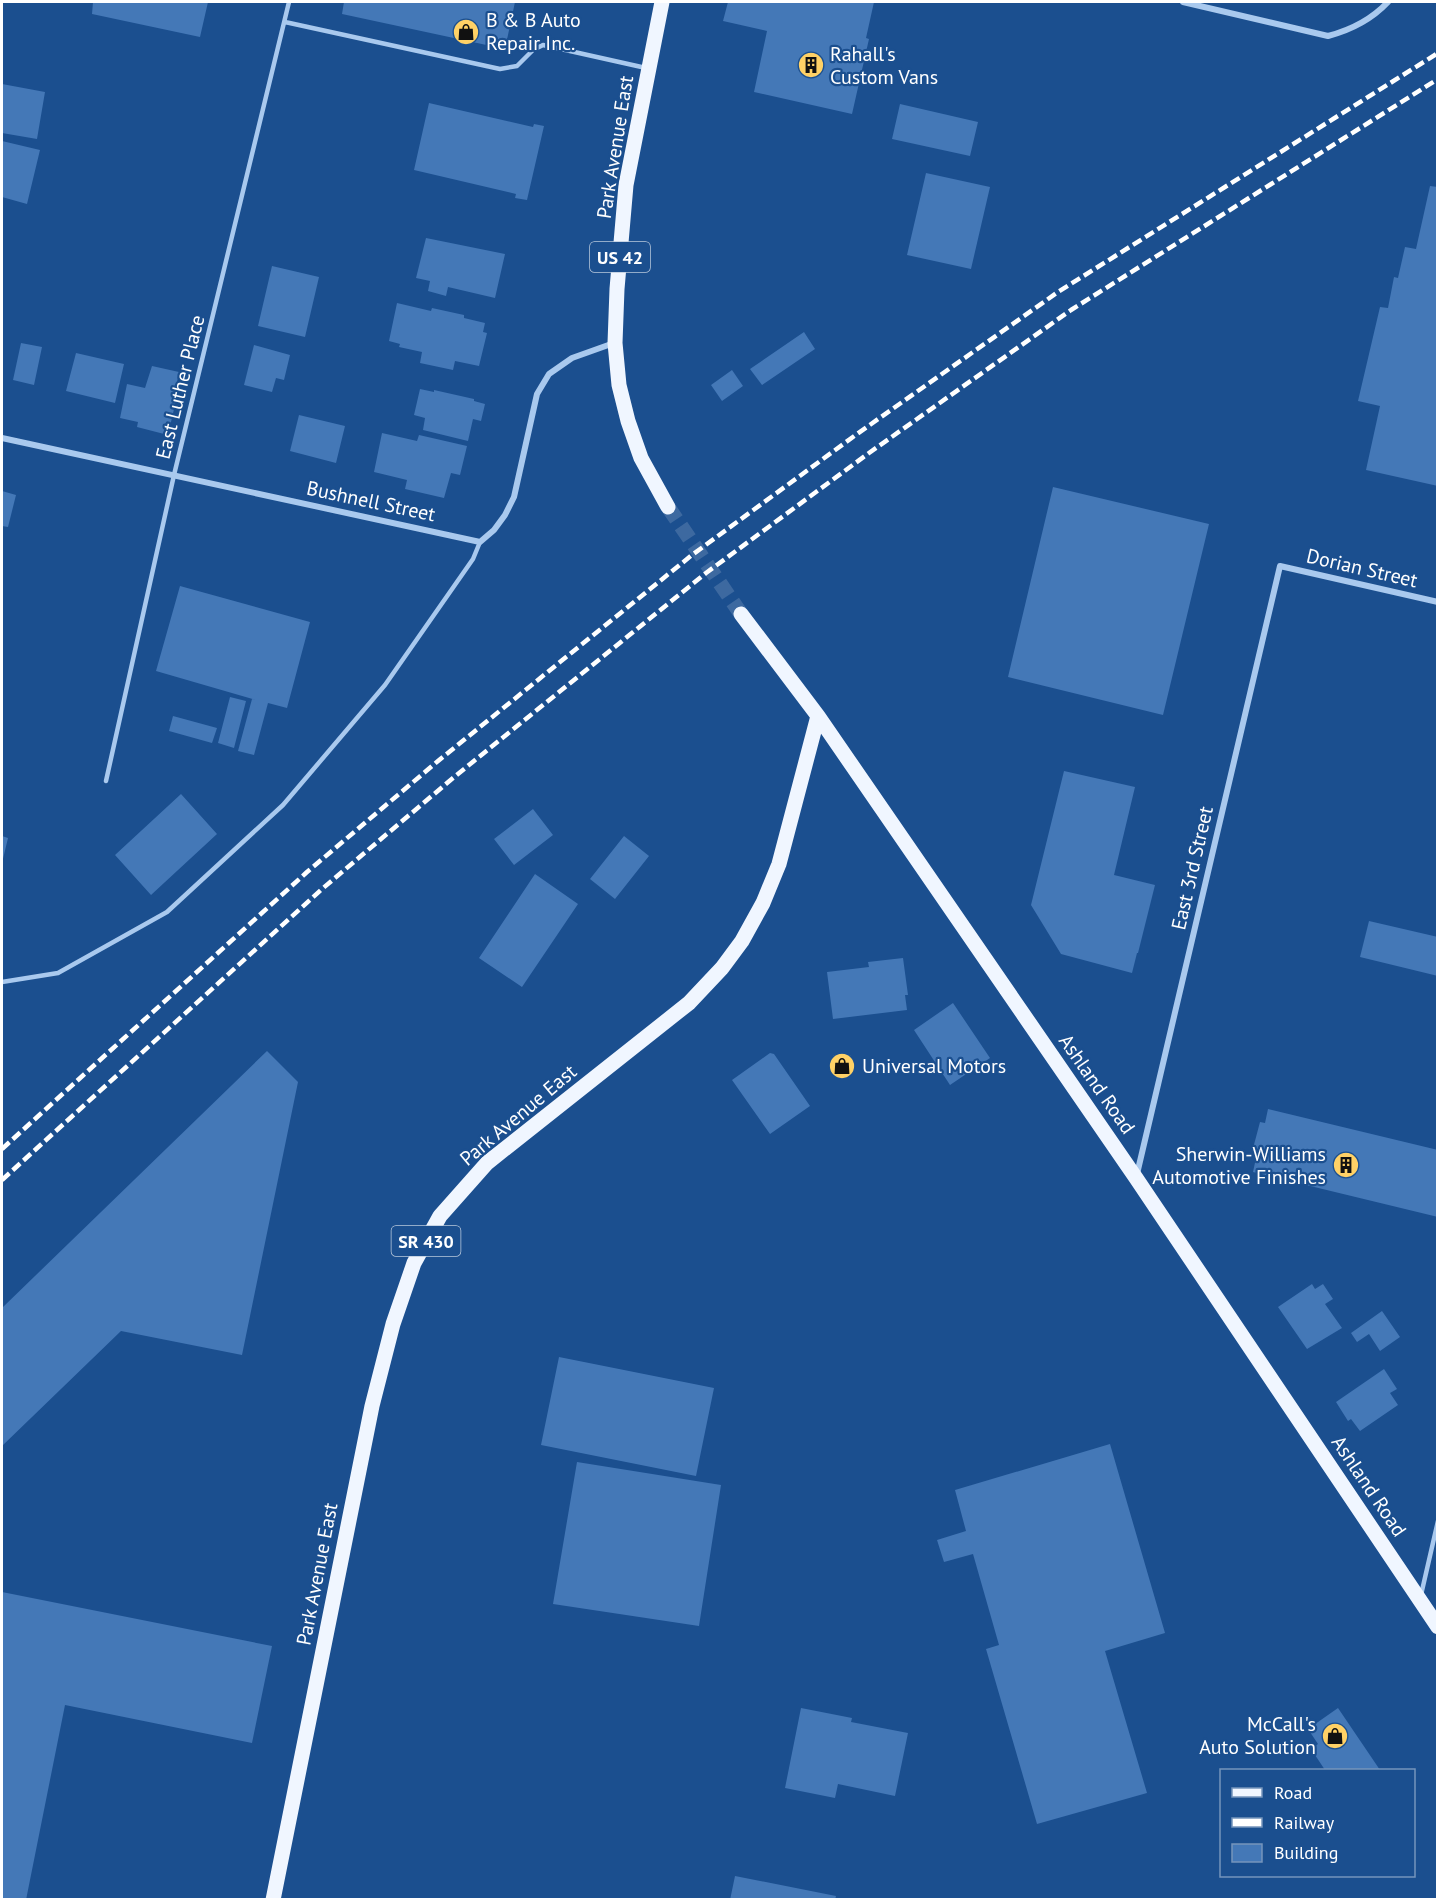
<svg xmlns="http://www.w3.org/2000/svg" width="1439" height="1901" viewBox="0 0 1439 1901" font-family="'PT Sans',sans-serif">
	<rect width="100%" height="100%" fill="#1b4f8f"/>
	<path fill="#4478b7" d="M93,2h115l-8,35 -108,-23z
		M344,2h171l-10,47 -163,-35z
		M728,2h146l-8,36 3,1 -17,75 -98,-22 13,-61 -44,-10z
		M2,84l43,8 -8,47 -35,-6z
		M429,103l104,24 1,-3 10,2 -17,74 -12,-2 1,-4 -102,-24z
		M900,104l78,18 -8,34 -78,-17z
		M2,141l38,9 -13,54 -25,-7z
		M926,173l64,14 -19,82 -64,-14z
		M1430,186l8,1v299l-72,-16 14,-64 -22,-5 22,-94 8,1 6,-31 4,1 7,-31 11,2z
		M426,238l79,16 -10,44 -47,-11 -2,9 -18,-5 2,-10 -14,-3z
		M272,266l47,11 -14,60 -47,-11z
		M397,303l34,8 1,-3 32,7v3l21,5 -2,9 4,1 -8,33 -24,-5 -2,9 -33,-7 2,-11 -23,-5 1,-3 -11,-3z
		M804,332l11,17 -53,36 -12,-16z
		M21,343l21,4 -8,38 -21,-5z
		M254,345l36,10 -6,25 -8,-2 -4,14 -28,-7z
		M76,353l48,11 -9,39 -49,-12z
		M152,366l27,6 -2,10 3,1 -12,52 -31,-8 1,-5 -18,-4 7,-34 18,4z
		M732,370l11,16 -21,15 -11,-16z
		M420,389l14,3v-2l40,9v2l11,3 -4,17 -8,-2 -5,22 -45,-11 2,-12 -11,-3z
		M299,415l46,11 -9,37 -46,-12z
		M382,433l35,8 2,-6 48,11 -7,29 -9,-2 -7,25 -39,-9 2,-9 -33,-8z
		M1053,487l156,37 -46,191 -155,-38z
		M2,491l14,4 -8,32 -6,-1z
		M180,586l130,36 -23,86 -19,-5 -14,52 -16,-4 14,-52 11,3 -107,-31z
		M230,697l16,4 -12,47 -16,-5z
		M173,716l44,12 -5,15 -43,-12z
		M1064,771l71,16 -21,88 41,10 -17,68h-1l-5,20 -71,-19 -30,-49z
		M181,794l36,40 -66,61 -36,-40z
		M533,809l20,26 -39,30 -20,-26z
		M2,836l6,2 -6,25z
		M624,836l25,20 -34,43 -25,-20z
		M535,874l43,30 -56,83 -43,-29z
		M1369,921l69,16v39l-78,-19z
		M903,958l5,37h-3l2,15 -74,9 -6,-47 42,-5 -1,-5z
		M953,1003l37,55 -40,27 -36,-55z
		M267,1051l31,31 -56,273 -121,-24 -119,115v-138z
		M770,1053l4,1 36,52 -40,28 -38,-54z
		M1268,1109l170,41v67l-185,-45 3,-14 -5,-2 9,-34 5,1z
		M1312,1284l3,5 8,-5 10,15 -8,5 17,24 -35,21 -29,-42z
		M1382,1311l18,26 -20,14 -11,-17 -12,8 -6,-9z
		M559,1357l155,31 -18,88 -155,-31z
		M1384,1369l13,20 -7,4 8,12 -38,26 -9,-12 -3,2 -12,-19z
		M1110,1444l55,189 -60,18 42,142 -110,31 -51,-175 13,-4 -26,-91 -29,8 -7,-22 29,-9 -11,-41z
		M577,1462l144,23 -22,141 -146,-22z
		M2,1592l270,54 -20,97 -187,-38 -39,195h-24z
		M801,1708l51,10 -1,4 57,11 -13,63 -57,-12 -3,14 -50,-10z
		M1338,1708l42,62h-55l-14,-21 7,-5 -10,-15z
		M735,1876l101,20 -1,4h-105z"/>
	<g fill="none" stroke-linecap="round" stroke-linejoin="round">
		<path stroke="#3d69a0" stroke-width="15" stroke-dasharray="15 8" stroke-linecap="butt" d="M668,507l73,107"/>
		<path stroke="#a9c9ee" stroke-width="4.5" d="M285,22l215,47 17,-3 16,-16 10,-5 103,23
			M106,781l68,-306 115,-473
			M2,982l56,-9 109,-61 116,-107 102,-120 88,-126 7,-17
			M1421,1595l17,-74"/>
		<path stroke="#a9c9ee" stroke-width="6" d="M1183,2l145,34c23,-6 44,-17 60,-34
			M2,438l478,104 14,-12 11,-15 9,-18 23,-103 12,-20 23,-16 42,-15
			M1137,1174l143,-608 158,36"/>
		<path stroke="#f0f6ff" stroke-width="15" d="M662,2l-36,183 -9,104 -2,54 4,42 9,36 13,37 27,49
			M741,614l77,102 318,462 302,449
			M273,1900l99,-494 21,-82 21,-61 26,-47 47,-53 202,-160 33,-35 20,-27 21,-38 16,-39 39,-148"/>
		<path stroke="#fff" stroke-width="4.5" stroke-dasharray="10 4.5" stroke-linecap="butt" d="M2,1149l305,-277 131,-111 254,-206 165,-121 201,-142 380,-239
			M2,1180l320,-291 131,-111 253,-205 163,-120 202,-143 367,-231"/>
	</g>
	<defs>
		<g id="shop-disc" transform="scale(1.35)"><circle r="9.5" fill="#ffd166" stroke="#1b4f8f"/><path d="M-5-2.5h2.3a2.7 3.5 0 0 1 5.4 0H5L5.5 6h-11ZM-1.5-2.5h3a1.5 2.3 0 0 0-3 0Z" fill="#111"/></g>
		<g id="building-disc" transform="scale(1.35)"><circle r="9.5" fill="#ffd166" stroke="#1b4f8f"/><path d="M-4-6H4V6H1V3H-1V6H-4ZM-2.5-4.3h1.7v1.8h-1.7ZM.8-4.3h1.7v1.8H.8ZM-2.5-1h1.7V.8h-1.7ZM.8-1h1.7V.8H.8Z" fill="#111"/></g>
	</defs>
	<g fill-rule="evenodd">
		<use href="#shop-disc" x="466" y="32"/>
		<use href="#building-disc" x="811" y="65"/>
		<use href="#shop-disc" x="842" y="1066"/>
		<use href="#building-disc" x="1346" y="1165"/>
		<use href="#shop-disc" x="1335" y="1736"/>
	</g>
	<g text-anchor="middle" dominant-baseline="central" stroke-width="4.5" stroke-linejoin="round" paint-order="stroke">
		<g fill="#1b4f8f" stroke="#bbcadd" stroke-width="1.5">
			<rect x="590" y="242" width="60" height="30" rx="4.5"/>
			<rect x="391.5" y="1226" width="69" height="30" rx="4.5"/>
		</g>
		<g font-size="18" font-weight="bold" fill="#fff">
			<text x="620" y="257">US 42</text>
			<text x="426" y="1241">SR 430</text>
		</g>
		<g font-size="20" fill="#fff" stroke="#1b4f8f" text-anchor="start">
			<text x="486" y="20">B &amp; B Auto<tspan x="486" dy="23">Repair Inc.</tspan></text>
			<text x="830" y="54">Rahall's<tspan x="830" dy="23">Custom Vans</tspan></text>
			<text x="862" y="1066">Universal Motors</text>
			<text x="1326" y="1154" text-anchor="end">Sherwin-Williams<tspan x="1326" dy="23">Automotive Finishes</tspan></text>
			<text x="1316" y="1724" text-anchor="end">McCall's<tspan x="1316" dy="23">Auto Solution</tspan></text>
		</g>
		<g font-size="20" fill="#fff" stroke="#1b4f8f">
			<text transform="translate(615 147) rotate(-81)">Park Avenue East</text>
			<text transform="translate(180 387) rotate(-76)">East Luther Place</text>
			<text transform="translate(371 501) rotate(12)">Bushnell Street</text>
			<text transform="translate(1362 568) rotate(13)">Dorian Street</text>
			<text transform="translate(1192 868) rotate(-77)">East 3rd Street</text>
			<text transform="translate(1097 1084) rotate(55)">Ashland Road</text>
			<text transform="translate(518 1115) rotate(-40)">Park Avenue East</text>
			<text transform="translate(1369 1486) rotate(56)">Ashland Road</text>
			<text transform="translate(317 1574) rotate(-79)">Park Avenue East</text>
		</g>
	</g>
	<rect width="1439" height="1901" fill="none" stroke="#ffffff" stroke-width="6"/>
	<rect x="1220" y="1769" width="195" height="108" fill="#1b4f8f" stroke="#7695bc" stroke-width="1.5"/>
	<rect x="1232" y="1788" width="30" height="9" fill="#f0f6ff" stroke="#7695bc" stroke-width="1.5"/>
	<text x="1274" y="1799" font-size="18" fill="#ffffff">Road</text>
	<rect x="1232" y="1818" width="30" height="9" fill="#ffffff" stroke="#7695bc" stroke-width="1.5"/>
	<text x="1274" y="1829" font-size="18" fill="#ffffff">Railway</text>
	<rect x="1232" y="1844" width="30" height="18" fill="#4478b7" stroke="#7695bc" stroke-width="1.5"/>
	<text x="1274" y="1859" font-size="18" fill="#ffffff">Building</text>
</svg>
